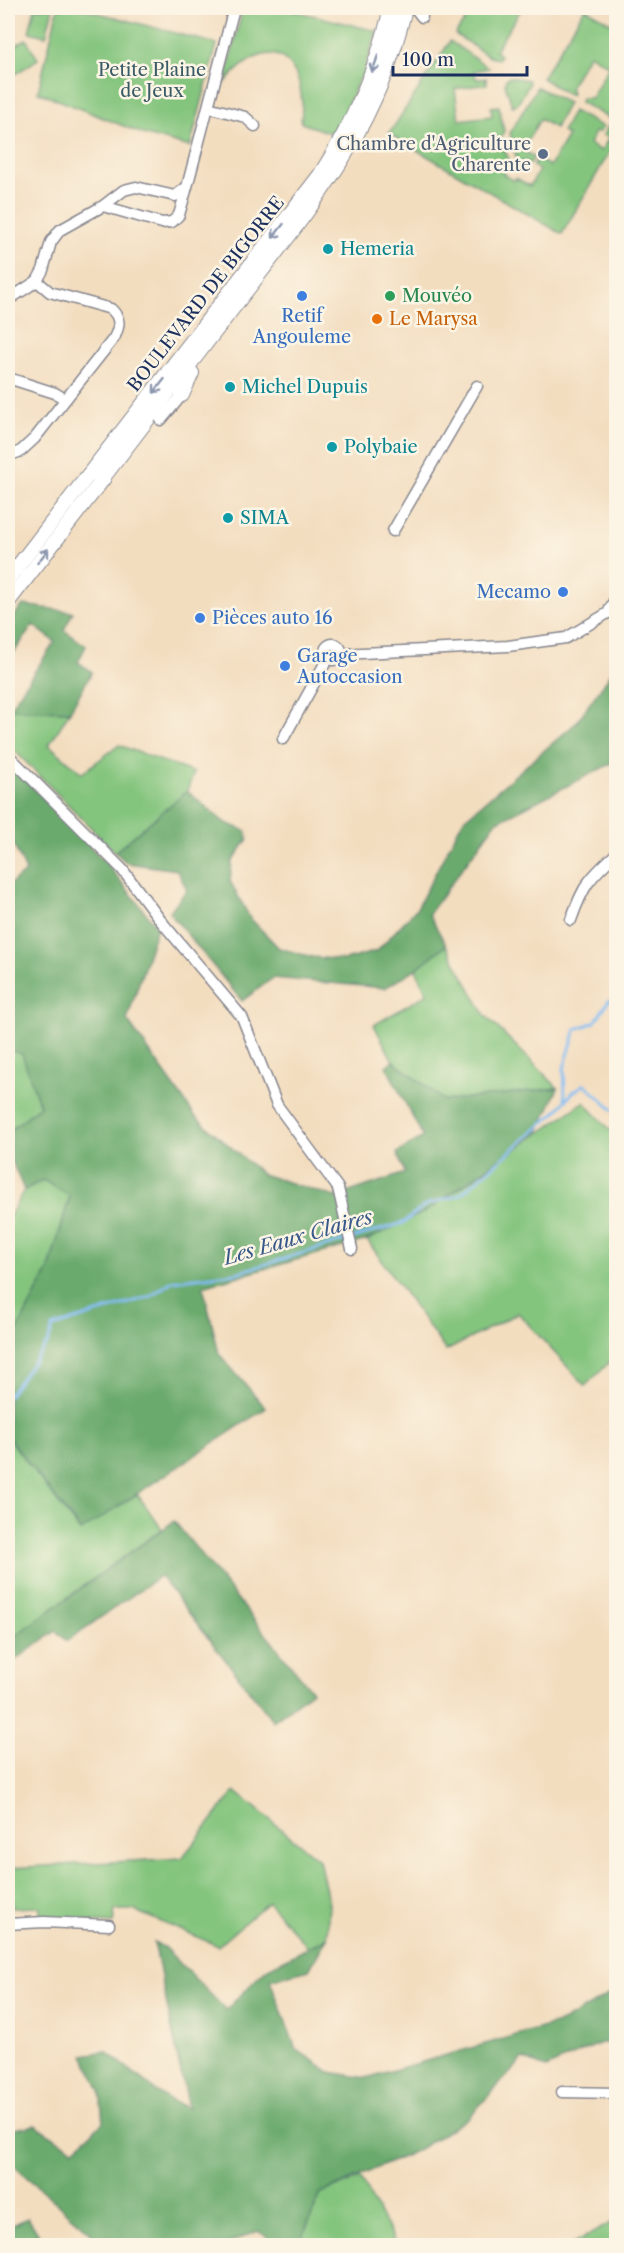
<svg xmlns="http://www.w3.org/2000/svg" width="624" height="2253" viewBox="0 0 624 2253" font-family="'Libre Caslon Text',serif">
	<rect width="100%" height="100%" fill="#fcf5e5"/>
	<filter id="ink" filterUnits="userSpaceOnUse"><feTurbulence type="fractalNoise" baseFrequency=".0167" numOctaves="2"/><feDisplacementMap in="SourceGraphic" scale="12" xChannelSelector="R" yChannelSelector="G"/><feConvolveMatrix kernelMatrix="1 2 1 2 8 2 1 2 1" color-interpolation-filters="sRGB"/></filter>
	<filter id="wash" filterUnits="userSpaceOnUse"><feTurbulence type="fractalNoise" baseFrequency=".008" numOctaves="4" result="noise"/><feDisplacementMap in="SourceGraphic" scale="24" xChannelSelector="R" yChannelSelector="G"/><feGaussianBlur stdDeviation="1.35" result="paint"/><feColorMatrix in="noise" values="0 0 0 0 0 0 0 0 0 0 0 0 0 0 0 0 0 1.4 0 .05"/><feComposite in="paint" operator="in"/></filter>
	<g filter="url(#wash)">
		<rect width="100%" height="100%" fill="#f3ddbf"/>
		<path fill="#84c57e" stroke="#507a6e" stroke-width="1.5" d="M35,8h18l-7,28 -17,-4z
			M58,8h22l137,36 -27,103 -44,-12 -108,-43z
			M243,8h40l94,23 -15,47 -3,2 -13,29 1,4 -14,21 -32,-11c7,-64 -30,-96 -77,-39z
			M474,8h48l-27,43 5,4 -2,4 -8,-2 -35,-23z
			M585,8l31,18v96l-36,-20 1,-4h10l18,-32 -20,-12 -19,32 2,8h-5l-25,-16z
			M26,39l12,20 -30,20v-29z
			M450,41l39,27 -15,3 2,8 10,-1 1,6 -32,5 4,31 33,-4 -1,-9 8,-1 5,25 -6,13 6,5 8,17 -5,2 -4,6 11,7 2,-3 14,8 9,-16 -6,-4 4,-7 13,7 18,-30 -6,-4 11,-21 30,16 -4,6 -3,-2 -7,13 12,7 8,-13 -6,-3 7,-11 5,3 1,-2v16l-54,93 -173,-100z
			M510,77l18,3 1,4 -11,20 -6,2 -7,-22 1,-5z
			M537,87l31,16 -13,25 -15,-9 -18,31 12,7 -4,7 -5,-3 -7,3 -8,-31z
			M9,709l61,2 -21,34 33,28 37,-28 75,28 -7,18 -72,61 -107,-108z
			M446,945l39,70 73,73 -114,13 -51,-40 -19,-36 53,-31 -11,-25z
			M8,1050l14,3 18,53 -32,26z
			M584,1102l32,34v220l-31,30 -67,-73 -72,38 -79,-111 61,-30z
			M43,1180l27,15 -21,74 -41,79v-129l16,-29z
			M8,1437l72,94 57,-37 25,35 -154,112z
			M235,1791l84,69 10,44 -2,34 -19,9 -40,-45 -50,44 -85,-36h-18l-2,13 -73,-4v-12l-28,1 -2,-40 172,-10z
			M360,2178l37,67 -98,1 22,-53z
			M616,2220v25h-45z"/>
		<path fill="#6baa6d" stroke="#436c66" stroke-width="1.5" d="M23,605l50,7 -9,18 22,16 -8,16 14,10 -22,39 -61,-2 46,-67 -22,-17 -25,36v-38z
			M616,666v95l-120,61 -67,92 17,31 -30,24 -31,19 -112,-10 -31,23 -73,-89 18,-22 -10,-20 -50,-7 -12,-11 72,-61 37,31 22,9 2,8 -16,23 -2,19 20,37 29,30 33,9 33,3 32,-9 40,-43 46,-88 113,-97z
			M8,762l99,102 50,63 -30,93 68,96 67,58 73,23 70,-24 -8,-20 26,-16 -37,-71 7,-5 52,40 113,-13 -19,43 -111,79 -61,30 -164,46 16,68 47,54 -185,123 -73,-94v-89l41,-79 21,-73 -27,-16 -19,10 -16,-38v-20l32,-26 -18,-52 -14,-4v-164l18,-15 -18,-38z
			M174,1521l138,170 -39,30 -113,-145 -93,65 -11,-10 -48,34v-24z
			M327,1938l-18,32 -39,10 26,69 34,23 36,6 196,-56 54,-32v53h-15l-55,25 -23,-9 -55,59 -52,33 -95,42 -22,52h-20l-21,-14 -32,14h-121l-97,-84v-31l27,-5 38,24 30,-26 -3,-33 -17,-35 23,-4 61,48 21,9 -34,-166 11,6 61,62 40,-41z
			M28,2218l17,27h-37v-18z"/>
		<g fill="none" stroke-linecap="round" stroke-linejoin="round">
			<path stroke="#80bbf2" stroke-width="3" d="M565,1099l-1,-31 12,-39 19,-7 14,-22 4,1 3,-4
				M8,1396l40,-54 5,-15 98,-31 21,-15 64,-8 167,-50 23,-18 34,-10 96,-83 17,-20 12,-8 31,29"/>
		</g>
	</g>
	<g filter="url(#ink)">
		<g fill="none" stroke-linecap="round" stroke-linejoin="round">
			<g stroke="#87868e" stroke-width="13">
				<path id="minor" d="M415,8l7,9
					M208,107l37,10 10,9
					M187,187l47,-179
					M8,300l29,-19 6,-11 8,-28 9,-12 43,-24 21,-16 12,-3 39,9 12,-9 -8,28 -7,7 -10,1 -59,-17
					M8,378l47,15 10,6
					M161,420l21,-25
					M8,456l13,-5 14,-13 79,-100c6,-12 7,-20 -3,-29l-61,-17 -13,-11
					M393,531l84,-145
					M325 652a8 8 0 1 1 16 0a8 8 0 1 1-16 0Z
					M341,654l167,-8 58,-8 42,-25 8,-16
					M283,739l45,-81
					M8,755l114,114 39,52 81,96 35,88 61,83 14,61
					M571,920c12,-34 18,-42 45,-66
					M8,1924l36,-2 65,3
					M562,2092l54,1"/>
			</g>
			<g stroke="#87868e" stroke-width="16">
				<path id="major" d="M182,395l10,-22
					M99,483c48,-63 96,-126 144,-188 73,-94 135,-168 162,-287
					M8,579l312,-404c33,-52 57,-107 71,-167
					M8,602l96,-124"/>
			</g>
			<use href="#minor" stroke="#fff" stroke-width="10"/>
			<use href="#major" stroke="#fff" stroke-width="14"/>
		</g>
		<defs><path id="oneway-shaft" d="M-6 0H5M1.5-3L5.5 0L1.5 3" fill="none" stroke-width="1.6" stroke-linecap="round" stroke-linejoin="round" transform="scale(1.5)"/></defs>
		<g stroke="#8d97ae">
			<use href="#oneway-shaft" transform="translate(375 64) rotate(109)"/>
			<use href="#oneway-shaft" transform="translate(278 231) rotate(128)"/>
			<use href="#oneway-shaft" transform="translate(159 386) rotate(128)"/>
			<use href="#oneway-shaft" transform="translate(43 556) rotate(-52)"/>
		</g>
	</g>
	<circle fill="#5c6f8a" stroke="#fcf5e5" stroke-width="2" cx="543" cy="154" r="6"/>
	<g fill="#0f9aa8" stroke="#fcf5e5" stroke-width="2">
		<circle cx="328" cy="249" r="6"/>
		<circle cx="230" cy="387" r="6"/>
		<circle cx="332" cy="447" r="6"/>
		<circle cx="228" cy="518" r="6"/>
	</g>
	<g fill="#3f7fe0" stroke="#fcf5e5" stroke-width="2">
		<circle cx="302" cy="296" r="6"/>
		<circle cx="563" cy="592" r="6"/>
		<circle cx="200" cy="618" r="6"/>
		<circle cx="285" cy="666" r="6"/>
	</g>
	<circle fill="#2e9e5b" stroke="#fcf5e5" stroke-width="2" cx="390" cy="296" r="6"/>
	<circle fill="#e8710a" stroke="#fcf5e5" stroke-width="2" cx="377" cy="319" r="6"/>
	<g text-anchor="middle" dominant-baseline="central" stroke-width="5" stroke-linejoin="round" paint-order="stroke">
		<g font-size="18" fill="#3a5c68" stroke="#fcf5e5">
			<text x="152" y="70">Petite Plaine<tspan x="152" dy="21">de Jeux</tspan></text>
		</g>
		<g font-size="18" fill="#4e5e75" stroke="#fcf5e5" text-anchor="end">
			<text x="531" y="144">Chambre d'Agriculture<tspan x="531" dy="21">Charente</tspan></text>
		</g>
		<g font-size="18" fill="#0d838f" stroke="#fcf5e5" text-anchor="start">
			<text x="340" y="249">Hemeria</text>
			<text x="242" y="387">Michel Dupuis</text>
			<text x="344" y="447">Polybaie</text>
			<text x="240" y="518">SIMA</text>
		</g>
		<g font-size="18" fill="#1b2f5e" stroke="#fcf5e5">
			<text transform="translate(206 294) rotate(-52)">BOULEVARD DE BIGORRE</text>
		</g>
		<g font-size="18" fill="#27864d" stroke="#fcf5e5" text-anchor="start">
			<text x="402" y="296">Mouvéo</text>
		</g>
		<g font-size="18" fill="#366cbe" stroke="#fcf5e5" text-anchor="start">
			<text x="302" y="316" text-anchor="middle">Retif<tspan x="302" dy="21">Angouleme</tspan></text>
			<text x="551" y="592" text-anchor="end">Mecamo</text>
			<text x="212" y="618">Pièces auto 16</text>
			<text x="297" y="656">Garage<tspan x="297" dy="21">Autoccasion</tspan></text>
		</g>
		<g font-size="18" fill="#c56008" stroke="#fcf5e5" text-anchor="start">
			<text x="389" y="319">Le Marysa</text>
		</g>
		<g font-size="20" font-style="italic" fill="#39598a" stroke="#fcf5e5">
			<text transform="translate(298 1237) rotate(-16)">Les Eaux Claires</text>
		</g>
	</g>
	<rect width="624" height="2253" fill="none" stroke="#fcf5e5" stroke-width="30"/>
	<path d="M393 66v9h134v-9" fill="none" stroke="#1b2f5e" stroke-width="3"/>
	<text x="402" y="66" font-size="18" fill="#1b2f5e" stroke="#fcf5e5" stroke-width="4.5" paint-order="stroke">100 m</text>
</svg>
